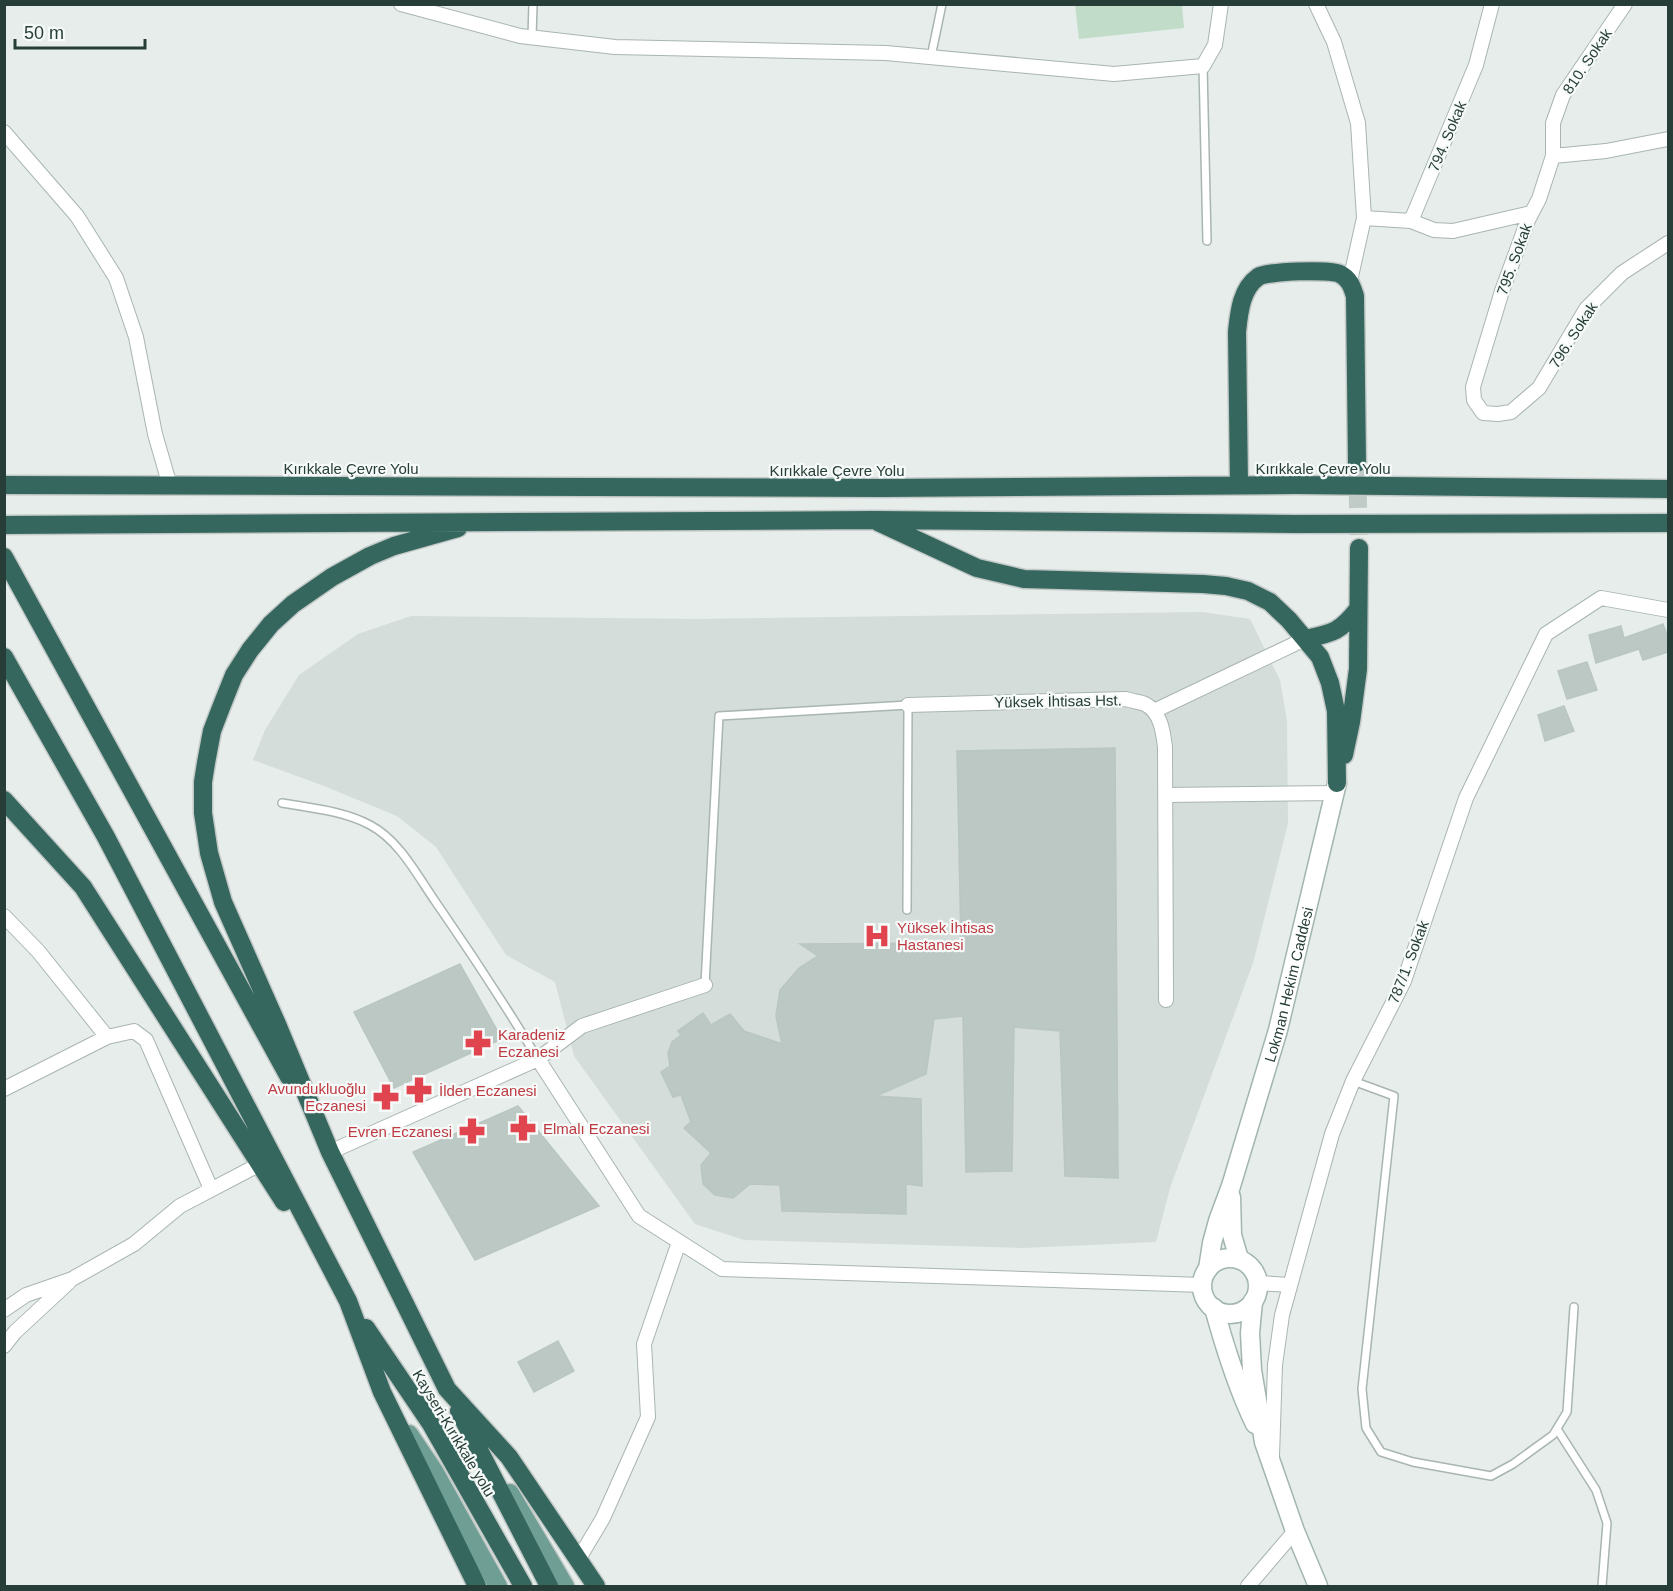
<svg xmlns="http://www.w3.org/2000/svg" width="1673" height="1591" viewBox="0 0 1673 1591" font-family="Helvetica,sans-serif">
	<rect width="100%" height="100%" fill="#e6edea"/>
	<path fill="#d4ddd9" d="M1202,612l48,7 30,61 7,41 1,102 -35,140 -83,225 -14,54 -133,6 -279,-8 -49,-16 -121,-168 -19,-74 -49,-27 -70,-108 -39,-31 -73,-30 -71,-26 12,-30 34,-55 59,-41 53,-18 287,3z"/>
	<path fill="#c2dcca" d="M1075,5h107l2,23 -105,11z"/>
	<path fill="#bbc8c3" stroke="#b9c6c1" stroke-width="1.5" d="M1663,624l5,14v14l-25,8 -4,-11 -43,14 -7,-28 32,-9 3,12z
		M1587,662l10,28 -30,9 -9,-28z
		M1564,706l10,25 -29,10 -7,-26z
		M1115,748l3,430 -53,-2 -5,-145 -46,-4 -2,144 -46,1 -3,-156 -29,3 -8,55 -50,22 45,3 1,87 -16,-2v30l-124,-3 -2,-26 -30,-1 -17,14 -18,-3 -12,-11 -2,-19 10,-12 -27,-25 7,-6 -10,-27 -8,2 -12,-25 9,-6 -2,-13 4,-11 9,-7 -3,-4 25,-18 8,12 19,-11 14,17 38,13 -6,-28 4,-26 19,-22 19,-12 -18,-12 161,-1 -4,-192z
		M460,964l42,75 -108,49 -40,-76z
		M518,1106l81,100 -124,54 -62,-108z
		M558,1341l16,30 -40,21 -16,-30z"/>
	<g fill="none" stroke-linecap="round" stroke-linejoin="round">
		<path stroke="#c0cac6" stroke-width="18" stroke-dasharray="18 9" stroke-linecap="butt" d="M1357,463l2,85"/>
		<g stroke="#a9b5b1" stroke-width="10">
			<path id="lane" d="M532,37l1,-33
				M931,57l11,-53
				M1203,66l4,175
				M282,803c29,5 62,8 88,22 29,15 47,50 65,76 36,52 70,104 103,158
				M705,985l14,-269 189,-11 -1,205
				M1353,1081l41,15 -32,293 4,39 15,24 32,10 78,14 22,-12 40,-29 14,-23 7,-105
				M1557,1429l39,61 11,33 -5,63"/>
		</g>
		<g stroke="#a9b5b1" stroke-width="16">
			<path id="street" d="M401,4l119,32 95,11 271,6 228,21 89,-8 12,-21 6,-41
				M1316,4l18,38 24,81 6,95 -14,63
				M1625,4l-62,91 -10,28v33l-14,43 -11,21 -26,71 -29,96 1,13 9,13 15,1 13,-2 28,-24 47,-79 36,-36 46,-30
				M4,132l73,84 39,62 20,59 19,97 15,52
				M1553,156l53,-5 62,-12
				M1364,218l47,3 23,9 19,1 78,-18
				M1411,221l65,-156 16,-61
				M908,705l218,-6c6,2 14,3 19,5 16,8 18,28 20,43l1,253
				M1154,711l151,-72
				M1165,795l170,-2
				M4,916l34,35 69,86 27,-6 12,9 65,149
				M538,1059l101,157 83,53 481,16
				M4,1089l103,-52
				M330,1152l208,-93 44,-33 123,-41
				M1258,1283l32,2
				M4,1310l22,-15 46,-16 62,-35 46,-38 80,-42
				M4,1346l11,-14 54,-50
				M1272,1456l3,-91 7,-50 50,-181 21,-53 51,-100 62,-183 80,-164 55,-36 67,12
				M578,1560l25,-42 45,-101 -4,-73 35,-102
				M1248,1586l47,-55"/>
		</g>
		<g stroke="#a2b5af" stroke-width="21">
			<g id="secondary">
				<path d="M1231,1197l1,38 7,24"/>
				<circle cx="1230" cy="1286" r="28"/>
				<path id="s1" d="M1208,1269l4,-26 6,-22 13,-35 47,-156 59,-247"/>
				<path d="M1253,1301l-3,32 2,37 12,72 31,89 23,55"/>
				<path d="M1214,1308c11,40 23,79 41,116"/>
			</g>
		</g>
		<g stroke="#c3c9c7" stroke-width="21">
			<path id="primary" d="M409,1434l25,37 64,115
				M510,1493l55,93"/>
		</g>
		<g stroke="#c3c9c7" stroke-width="21">
			<path id="highway" d="M4,485l877,3 415,-3 372,4
				M1239,485l-2,-153c2,-19 4,-43 21,-55 9,-6 73,-8 82,-3 10,5 12,13 15,22l2,167
				M878,522l99,46 47,11 179,5 23,2 22,5 22,11 19,18 31,37 10,26 6,28 1,72
				M4,525l870,-5 421,4 373,-1
				M458,528l-64,18 -24,10 -38,21 -39,27 -22,20 -21,26 -16,25 -12,30 -10,26 -6,32 -3,19v31l6,40 14,49 54,122 53,128 117,237 62,68 87,129
				M4,557l285,520
				M1305,639c28,-6 35,-7 53,-30
				M4,657l102,180 242,464 34,91 95,194
				M1344,755l7,-33 7,-53 1,-121
				M4,800l79,87 201,315
				M366,1328l65,96 92,162
				M459,1411l90,175"/>
		</g>
		<use href="#lane" stroke="#fff" stroke-width="7"/>
		<use href="#street" stroke="#fff" stroke-width="14"/>
		<use href="#secondary" stroke="#fff" stroke-width="18"/>
		<use href="#primary" stroke="#6f9e94" stroke-width="18"/>
		<use href="#highway" stroke="#35675f" stroke-width="18"/>
	</g>
	<defs>
		<g id="hospital-bare" transform="scale(2.07)"><path d="M-5-5h3v3.5h4V-5h3V5h-3V1.5h-4V5h-3Z" fill="#e0444e" stroke="#f6faf8" stroke-width="2.5" paint-order="stroke"/></g>
		<g id="pharmacy-bare" transform="scale(2.07)"><path d="M-2-6h4v4h4v4h-4v4h-4v-4h-4v-4h4Z" fill="#e0444e" stroke="#f6faf8" stroke-width="2.5" paint-order="stroke"/></g>
	</defs>
	<g fill-rule="evenodd">
		<use href="#hospital-bare" x="877" y="936"/>
		<use href="#pharmacy-bare" x="478" y="1043"/>
		<use href="#pharmacy-bare" x="419" y="1090"/>
		<use href="#pharmacy-bare" x="386" y="1097"/>
		<use href="#pharmacy-bare" x="523" y="1128"/>
		<use href="#pharmacy-bare" x="472" y="1131"/>
	</g>
	<g text-anchor="middle" dominant-baseline="central" stroke-width="4.5" stroke-linejoin="round" paint-order="stroke">
		<g font-size="15" fill="#273e38" stroke="#f6faf8">
			<text transform="translate(1587 61) rotate(-56)">810. Sokak</text>
			<text transform="translate(1447 136) rotate(-67)">794. Sokak</text>
			<text transform="translate(1514 259) rotate(-70)">795. Sokak</text>
			<text transform="translate(1573 335) rotate(-57)">796. Sokak</text>
			<text x="351" y="468">Kırıkkale Çevre Yolu</text>
			<text x="1323" y="468">Kırıkkale Çevre Yolu</text>
			<text x="837" y="470">Kırıkkale Çevre Yolu</text>
			<text transform="translate(1058 701) rotate(-1)">Yüksek İhtisas Hst.</text>
			<text transform="translate(1408 962) rotate(-69)">787/1. Sokak</text>
			<text stroke="none"><textPath href="#s1" startOffset="296">Lokman Hekim Caddesi</textPath></text>
			<text transform="translate(454 1433) rotate(59)">Kayseri-Kırıkkale yolu</text>
		</g>
		<g font-size="15" fill="#be3a42" stroke="#f6faf8" text-anchor="start">
			<text x="897" y="927">Yüksek İhtisas<tspan x="897" dy="17">Hastanesi</tspan></text>
			<text x="498" y="1034">Karadeniz<tspan x="498" dy="17">Eczanesi</tspan></text>
			<text x="366" y="1088" text-anchor="end">Avundukluoğlu<tspan x="366" dy="17">Eczanesi</tspan></text>
			<text x="439" y="1090">İlden Eczanesi</text>
			<text x="543" y="1128">Elmalı Eczanesi</text>
			<text x="452" y="1131" text-anchor="end">Evren Eczanesi</text>
		</g>
	</g>
	<rect width="1673" height="1591" fill="none" stroke="#273e38" stroke-width="12"/>
	<path d="M15 39v9h130v-9" fill="none" stroke="#273e38" stroke-width="3"/>
	<text x="24" y="39" font-size="18" fill="#273e38" stroke="#f6faf8" stroke-width="4.5" paint-order="stroke">50 m</text>
</svg>
